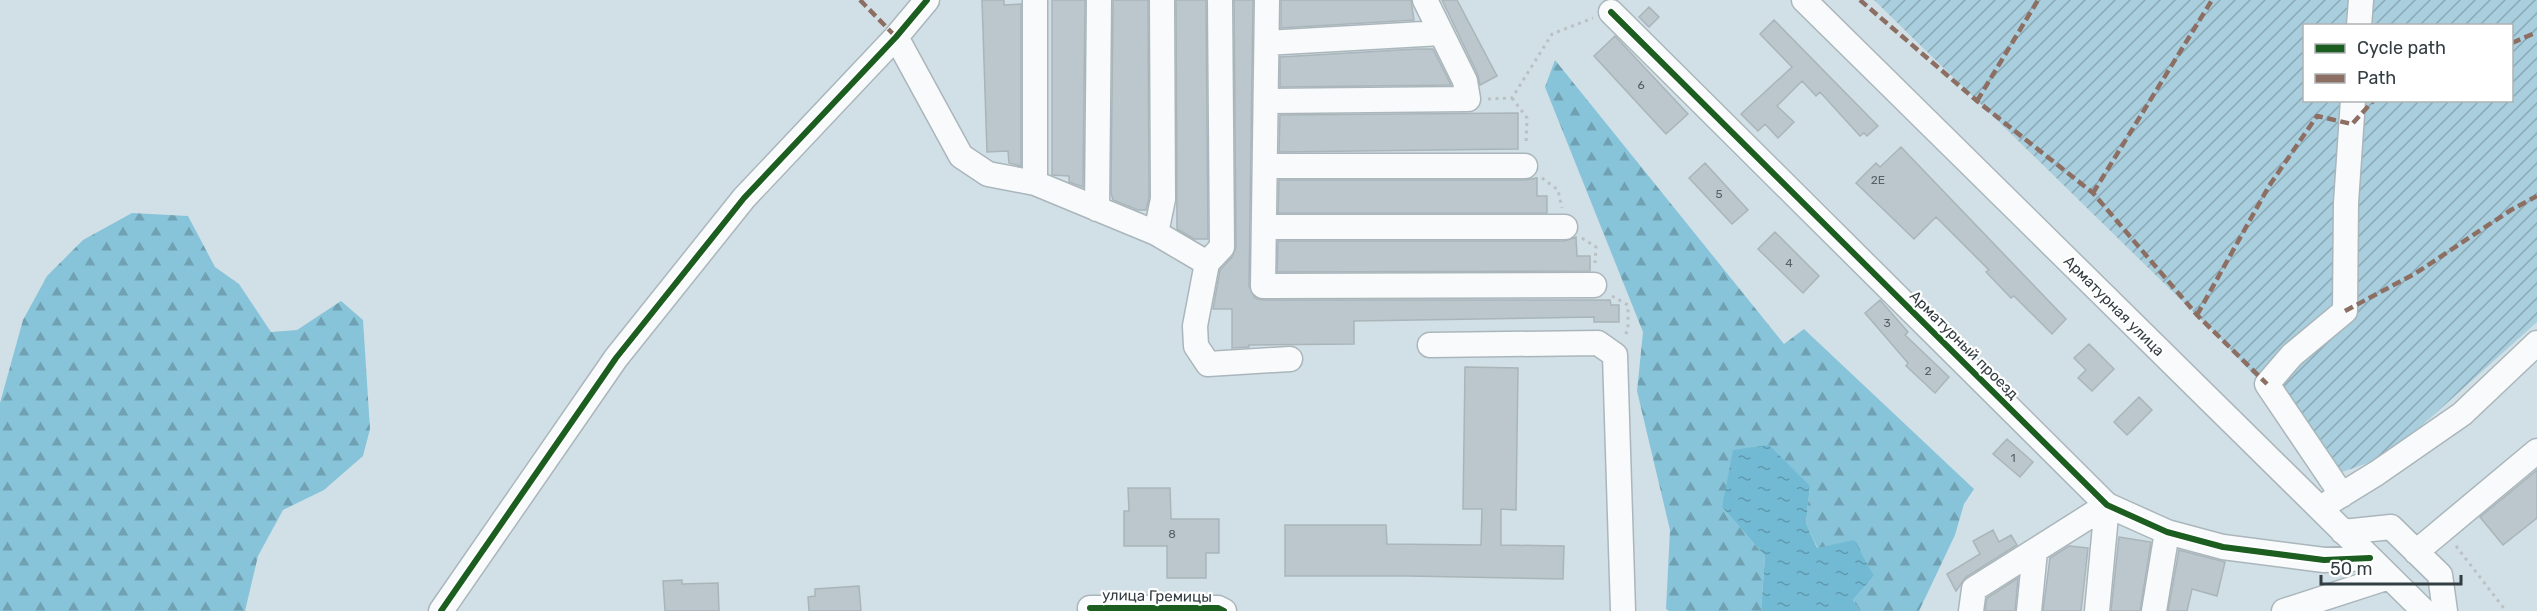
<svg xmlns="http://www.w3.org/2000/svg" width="2537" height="611" viewBox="0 0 2537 611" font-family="Rubik,sans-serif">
	<defs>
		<pattern id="forest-firs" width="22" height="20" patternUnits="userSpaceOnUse" patternTransform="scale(1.5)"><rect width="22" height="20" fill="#88c4d9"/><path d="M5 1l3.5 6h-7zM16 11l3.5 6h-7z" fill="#70a1b2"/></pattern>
		<pattern id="garden-furrows" width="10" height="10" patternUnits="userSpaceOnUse" patternTransform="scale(1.5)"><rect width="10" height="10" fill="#a9cedd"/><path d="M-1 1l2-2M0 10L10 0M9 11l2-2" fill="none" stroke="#8aa9b5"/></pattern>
		<pattern id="water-ripples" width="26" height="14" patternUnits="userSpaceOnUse" patternTransform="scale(1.5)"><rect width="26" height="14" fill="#72bad3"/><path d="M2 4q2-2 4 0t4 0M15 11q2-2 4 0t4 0" fill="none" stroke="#5e99ad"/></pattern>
	</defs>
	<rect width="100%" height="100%" fill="#d1e0e6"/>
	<path fill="url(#forest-firs)" d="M1555,60l229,284 20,-15 170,160 -10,15 -9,31 -36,76h-59l-7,-11 21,-24 -56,-27 -12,-26 4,-37 -88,21 43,49 -4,55h-92l-3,-2 4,-79 -33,-139 6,-59 -98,-245z
		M132,213l56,3 27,51 24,17 32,48 26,-2 44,-29 22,19 7,109 -7,27 -39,34 -41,20 -25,46 -13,55h-245v-208l23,-83 24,-44 36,-36z"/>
	<path fill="url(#garden-furrows)" fill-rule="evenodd" d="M1874,0h663v322l-149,134 -46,16 -124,-136zM2304,26h208v74h-208z"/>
	<path fill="url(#water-ripples)" d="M1769,445l41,41 -4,37 11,25 37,-8 20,36 -21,24 7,11h-99l4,-55 -43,-49 11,-57z"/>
	<path fill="#bbc7cc" stroke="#a9b5b9" stroke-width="1.5" d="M982,0h22v5l17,-1v162l-12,-3 -1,-12 -21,1z
		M1052,0h33l-2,187 -14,-5v-6l-17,-1z
		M1113,0h35l1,198 -3,12h-8l-25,-10 -2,-7z
		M1176,0h30l2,239h-14l-17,-10z
		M1234,0h19l-4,286 6,12 8,2h347l1,5h8v17h-25v-5l-240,4v23l-105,1v2l-17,1v-39h-19l7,-39 12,-13 4,-10z
		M1281,0h130l3,20 -133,8z
		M1442,0h15l40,76 -17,9 -2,-10z
		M1649,7l10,10 -10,10 -10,-10z
		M1774,20l104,106 -11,10 -3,-3 -4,3 -40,-44 -4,4 -14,-15 -25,25 17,16 -16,16 -13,-14 -7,7 -17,-17 51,-47 -32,-33z
		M1615,36l73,78 -22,20 -72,-78z
		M1416,49h17l18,36 -171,2v-30z
		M1518,113v36l-239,3 1,-37z
		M1901,147l165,172 -14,15 -38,-38 -3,2 -25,-26 3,-2 -53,-53 -22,22 -58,-56 20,-20 4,4z
		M1705,163l43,47 -16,14 -43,-46z
		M1537,178v18h10v17h-269l1,-33h246z
		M1775,232l44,44 -16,17 -45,-44z
		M1576,237l1,19h13v15l-313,1 1,-31h287z
		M1880,300l28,32 -3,3 44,42 -14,16 -29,-27 2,-3 -43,-50z
		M2089,344l25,25 -22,22 -14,-13 8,-8 -12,-12z
		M1465,367l53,1 -2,142 -15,-1v36l63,1 -1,33 -153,-3h-125v-51h101l1,19 94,1 1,-36h-19z
		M2139,397l13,13 -25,25 -13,-13z
		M2007,439l26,23 -13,15 -27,-23z
		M2537,470v48l-34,27 -23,-28z
		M1128,488h42l1,31h48v34h-13v25h-39v-32h-43v-35h5z
		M1993,530l6,12 12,-7 6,10 -51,32 -10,14 -9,-17 33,-20 -7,-13z
		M2119,537l32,5 -11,69h-29z
		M2069,546l19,2 -7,63h-38l7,-53z
		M2179,550l46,12 -8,34 -25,-7 -5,22h-19z
		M2018,578l-3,33h-30l2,-13z
		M682,580v4l36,-1 1,28h-54l-2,-30z
		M859,586l2,25h-52l-1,-14 7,-1v-7z"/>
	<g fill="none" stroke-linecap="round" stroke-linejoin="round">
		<g stroke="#aab6bb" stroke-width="27">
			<path id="minor" d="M1035,0v183
				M1220,0l2,247 -15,16 -12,63 1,20 12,18 82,-5
				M1267,0l-4,286 331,-1
				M1804,0l620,611
				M1611,12l496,493 60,27 56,15 101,13 46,-2
				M2359,26l2,-26
				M896,37l65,119 27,18 47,9 121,50 51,30
				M1267,43l174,-10
				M1266,101l202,-2 -3,-18 -40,-81
				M1265,166h260
				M1097,209l2,-209
				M1264,227h301
				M1156,233l7,-34 -1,-199
				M1430,345l168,-2 17,12 8,256
				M2342,495l-75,-111 25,-29 53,-44 1,-108 7,-103
				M2330,502l47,-29 85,-59 75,-71
				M2343,532l48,-5 49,48 5,36
				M2416,552l121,-101
				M1090,608h128l6,3
				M441,611l175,-253 128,-160 152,-161 31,-37
				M1971,611l3,-22 133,-84
				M2029,611l6,-60
				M2097,611l10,-106
				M2154,611l13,-79
				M2284,611l105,-34"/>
		</g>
		<path stroke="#bbc1c3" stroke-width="3" stroke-dasharray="3 4.5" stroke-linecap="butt" d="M1512,98l15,20 -1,27
			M1488,99l24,-1 40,-64 41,-16
			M1542,178l16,12 4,18
			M1582,238l14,9 -1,16
			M1612,296l16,9v24l-3,7
			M2456,546l50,65"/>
		<use href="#minor" stroke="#f8fafb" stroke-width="24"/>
		<path stroke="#8d6e63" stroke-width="4.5" stroke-dasharray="9 4.5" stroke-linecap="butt" d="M860,0l36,37
			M1860,0l117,101 116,92 104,122 70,69
			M2512,43l23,-10
			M1977,101l61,-101
			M2093,193l119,-193
			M2345,311l71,-38 95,-63 26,-14
			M2197,315l72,-129 48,-70 35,8 22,-24"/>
		<g stroke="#fff" stroke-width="10">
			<path id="cycleway" d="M1611,12l496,493 60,27 56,15 101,13 46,-2
				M1090,608h128l6,3
				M441,611l175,-253 128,-160 152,-161 31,-37"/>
		</g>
		<use href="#cycleway" stroke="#1b5e20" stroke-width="6"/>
	</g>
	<g text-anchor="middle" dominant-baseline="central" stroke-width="4.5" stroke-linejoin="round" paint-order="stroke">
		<g font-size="12" fill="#566165">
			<text x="1641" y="85">6</text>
			<text x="1878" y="180">2Е</text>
			<text x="1719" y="194">5</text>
			<text x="1789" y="263">4</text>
			<text x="1887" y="323">3</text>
			<text x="1928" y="371">2</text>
			<text x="2013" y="458">1</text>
			<text x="1172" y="534">8</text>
		</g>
		<g font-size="15" fill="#333e42" stroke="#fff">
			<text transform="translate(2114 306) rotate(45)">Арматурная улица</text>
			<text transform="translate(1964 345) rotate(45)">Арматурный проезд</text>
			<text transform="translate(1157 596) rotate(1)">улица Гремицы</text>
		</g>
	</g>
	<rect x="2303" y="24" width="210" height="78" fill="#ffffff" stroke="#adb2b3" stroke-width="1.5"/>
	<rect x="2315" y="44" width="30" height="9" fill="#1b5e20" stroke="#adb2b3" stroke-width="1.5"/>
	<text x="2357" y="54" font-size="18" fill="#333e42">Cycle path</text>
	<rect x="2315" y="74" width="30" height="9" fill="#8d6e63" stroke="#adb2b3" stroke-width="1.5"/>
	<text x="2357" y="84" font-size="18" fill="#333e42">Path</text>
	<path d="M2321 575v9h140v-9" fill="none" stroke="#333e42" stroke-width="3"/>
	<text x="2330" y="575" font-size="18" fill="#333e42" stroke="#ffffff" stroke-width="4.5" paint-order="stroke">50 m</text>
</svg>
